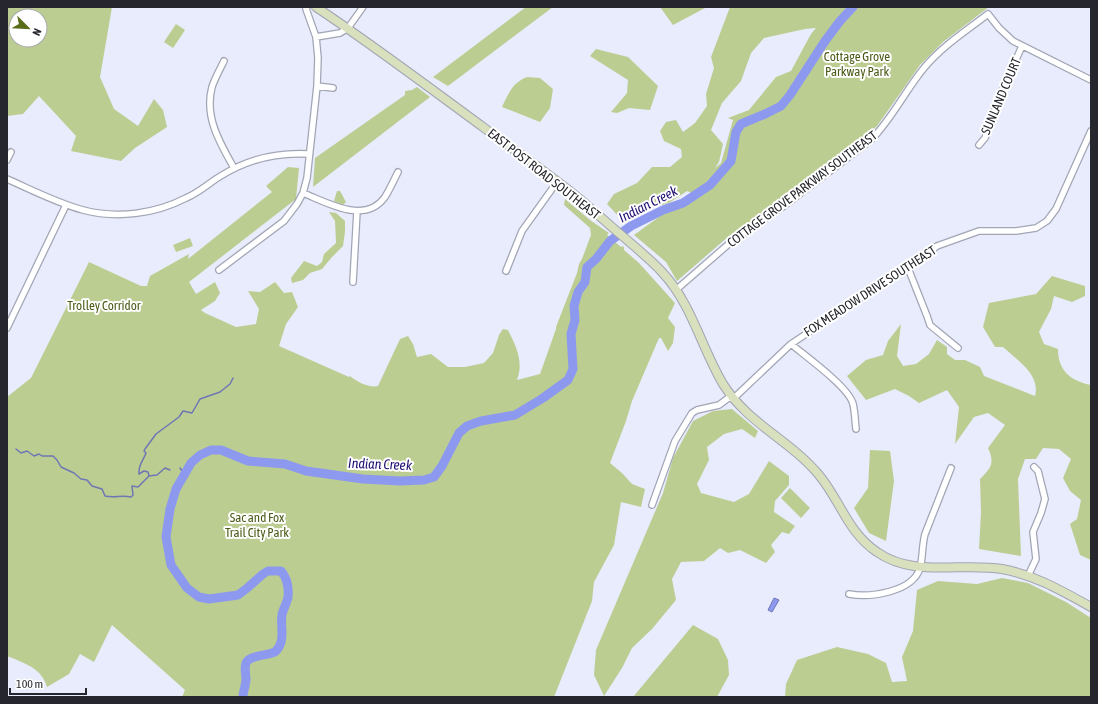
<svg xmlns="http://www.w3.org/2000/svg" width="1098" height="704" viewBox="0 0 1098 704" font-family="'Asap Condensed',sans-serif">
	<rect width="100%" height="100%" fill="#e8ecfc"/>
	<path fill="#bccd92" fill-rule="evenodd" d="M7,7h105l-12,70 14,32 24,17 16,-27 9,11 4,17 -32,21 -14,13 -50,-10 5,-15 -37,-40 -16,18 -16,2zM16,16h24v24h-24z
		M526,7h27l-105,79 -15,-9z
		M660,7h47l-34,18z
		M730,7h259l-46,35 -23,23 -43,61 -23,21 -70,53 -55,36 -52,45 -11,-19 -32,-27 58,-42 -5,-2 -18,12 -37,10 -10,7 -15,-16 7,-10 23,-11 15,-16h18l12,-10 -1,-8 -17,-8 -4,-10 6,-9 10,-2 7,12 12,-9 12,-17 -1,-12 8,-26 -3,-11zM816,28l-5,6 -20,37 -15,6 -27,33 -21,8 5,2 -12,43 -6,5 4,-6 4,-18 -12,-14 11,-27 19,-22 10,-28 13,-15 41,-9z
		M176,24l9,6 -12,18 -9,-6z
		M596,49l32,8 30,29 -8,24 -21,-2 -12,5 -6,-1 16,-19 1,-13 -38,-24z
		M527,77l13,1 13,11 -3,19 -10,14 -38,-15c7,-14 10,-24 25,-30z
		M417,87l13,10 -117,90 2,-29 90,-63v-4l7,-1z
		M288,167l11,1 -3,31 -107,83 7,12 19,-12 5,11 -5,8 -14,9 4,3 31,14 20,-3 3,-15 -11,-18 12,1 15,-10 9,11 8,-1 6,15 -12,17 -7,22 70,31 1,-1c7,6 19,12 28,10l22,-47 8,-3 5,8 4,13 14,-3 17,13h17l19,-4 9,-10 6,-18 4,-6 5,1c8,16 16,32 9,50l23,-6 16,-45v-2l21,-54 2,-9 3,-5 9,-24 -1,-7 -26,-23 1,-6 25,21 19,13 -2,2 14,12 2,-1 1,2v2l15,13 36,40 -7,15 7,9 -2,16 -5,8 -7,-13h-2l-27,63 -6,20 -16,42 12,10 10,11 13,5 -4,18 -20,-5 -7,43 -20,37 -2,19 -38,96h-372l3,-7 -73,-65 -18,37 -14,-8 -11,20 -22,13c-5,-19 -23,-24 -40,-31v-259l24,-19 58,-116 52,24h6l3,-10 39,-22 -1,5 84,-67 -6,-6z
		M337,191h3l6,11 -3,3 -9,-4z
		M329,212l7,1 9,8v11l-2,14 -11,11 -10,12 -12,4 -7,7 -11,3 -1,-5 13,-17 13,5 5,-4 2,-8 12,-11 -1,-22z
		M190,238l3,8 -17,6 -3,-7z
		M1052,276l33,10v10l-13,6 -18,-6 -3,13 -12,23 5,12 14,5c0,22 13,32 33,36v175l-11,-5 -10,-31 7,-5 4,-19 -11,-9 -7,-13 8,-19 -12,-10 -16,-1 -7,11h-11l-7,20 3,77 -42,-7 2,-37 -1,-33c11,-11 15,-16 8,-31l17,-23 -17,-12 -14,4 -19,27 4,-37 -12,-17 -28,13 -10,-7 -14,-7 -29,11 -19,-24 19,-16 17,-5 5,-14 13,-17 -4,32 6,10 13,-2 13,-10 8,-14 10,7v7l8,6h10l15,7 4,9 51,20c6,-21 -18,-36 -32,-49h-8l-12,-20 6,-24 47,-9z
		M732,409l26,22 -3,7 -13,-9 -18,5 -17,13 2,13 -12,24 4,9 33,9 15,-8 20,-33 20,15v9l-14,16 -1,11 21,14 -6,8 -7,-2 -11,13 4,7 -9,11 -26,-13 -12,3 -8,-5 -16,13 -23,1 -9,17 4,21 -24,29 -20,19 -10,20 -18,28 -10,-21 2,-25 67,-157 10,-35 20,-37 20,-10z
		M870,450l20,1 4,30 -8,60 -17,-8 -15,-25 14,-20z
		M790,488l20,20 -9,10 -20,-20z
		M1002,578l26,5 38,19 25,16v79h-306l1,-13 11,-24 40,-13 31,7 18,9 6,19 15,-1 -5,-24 11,-26 4,-41 21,-9 39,3z
		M693,625l25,14 10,21 1,15 -12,22h-84z"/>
	<path fill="#8d99ee" stroke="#6e77b4" d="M774,598l5,2 -7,12 -4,-2z"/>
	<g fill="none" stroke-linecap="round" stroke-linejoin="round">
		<path stroke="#6e77b4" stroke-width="1.5" d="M16,449l5,4 6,-2 7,5 5,-2 3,2h11l4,4 4,7 13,6 7,6 6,1 5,6 10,3 3,7c9,2 17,-1 26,1l2,-2 -1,-9 6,1 11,-11 8,-1 8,-7 5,2
			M180,468l4,6
			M149,476l-1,-4 -4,-1 -5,3c-1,-9 4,-13 7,-21l-2,-2 1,-2 11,-15 23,-17 4,-6 9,2 8,-14 20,-7 10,-8 3,-6"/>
		<path stroke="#8d99ee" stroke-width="9" d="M243,697c0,-6 3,-12 3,-18 0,-5 -2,-11 0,-16 4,-9 25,-7 30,-12 10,-10 4,-25 6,-36 1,-6 5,-12 6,-18 1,-10 -1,-19 -7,-26h-13l-5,3 -17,15 -8,6 -29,4 -10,-2 -12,-9 -16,-23 -5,-28 4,-28 6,-20 15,-26 9,-8 11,-5h10l27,11 37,3 21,7 57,8 37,2 24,-1 10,-3 8,-11 17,-33 8,-7 14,-5 34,-6 28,-17 25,-18 5,-11 -2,-35 4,-14 -1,-14 4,-14 7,-10 2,-15 9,-8 14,-18 21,-15 32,-16 20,-7 27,-18 21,-24 5,-29 5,-8 24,-10 16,-8 9,-11 35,-54 15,-20 13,-14"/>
		<g stroke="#a1a5b4" stroke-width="8">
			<path id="minor" d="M316,37l24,-4 8,-5 15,-21
				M224,61c-4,8 -9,17 -12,26 -8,30 8,56 22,81
				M317,86l16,2
				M979,145l6,-7 15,-42 22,-50
				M7,160l4,-8
				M7,179c25,11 50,24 76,31 34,9 72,4 103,-12 12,-5 22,-14 33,-21 28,-18 57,-25 90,-23
				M303,193c25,10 62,32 82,4 5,-8 9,-17 13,-25
				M908,268l19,48 3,9 28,23
				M219,270l65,-49 13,-17 6,-11 4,-15 10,-92 1,-28 -2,-21 -10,-28 1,-2
				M506,271l16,-40 35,-49
				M353,282l4,-71
				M677,289l54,-47 50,-34 90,-68c21,-21 34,-49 53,-72 17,-21 42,-37 64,-54l11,14 14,13 78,39
				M7,328l59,-123
				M791,344c14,12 58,43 62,60 2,8 2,17 3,25
				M733,399l58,-55 96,-64 21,-12 29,-22 42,-15h37l20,-3 11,-7 9,-12 35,-78
				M652,505l23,-64 17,-28 5,-3 22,-5 12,-9
				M1028,576l8,-17 -3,-27 8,-19 4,-14 -7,-28 -4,-4
				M849,594c21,4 64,-2 71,-26 3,-11 2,-23 5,-34l26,-66"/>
		</g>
		<g stroke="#a1a5b4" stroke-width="10">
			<path id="secondary" d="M316,7c57,38 111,79 167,120 32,24 67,47 98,73 13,11 26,23 39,34 14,12 29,24 42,38 30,32 39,75 61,112 25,40 67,56 96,91 21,25 29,58 58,77 37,26 83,10 125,17 33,6 60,22 89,38"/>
		</g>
		<use href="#minor" stroke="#fff" stroke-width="5.5"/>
		<use href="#secondary" stroke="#d8e0be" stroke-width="8"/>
	</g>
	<g text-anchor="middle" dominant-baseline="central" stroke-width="4" stroke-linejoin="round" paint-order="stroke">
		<g font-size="13" fill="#4c5b18" stroke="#fff">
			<text x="857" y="56">Cottage Grove<tspan x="857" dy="15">Parkway Park</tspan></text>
			<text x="104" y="305">Trolley Corridor</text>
			<text x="257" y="517">Sac and Fox<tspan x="257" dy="15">Trail City Park</tspan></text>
		</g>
		<g font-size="13" fill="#26272e" stroke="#fff">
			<text transform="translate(1001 96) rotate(-67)">SUNLAND COURT</text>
			<text transform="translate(544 174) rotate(38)">EAST POST ROAD SOUTHEAST</text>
			<text transform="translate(802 189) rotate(-37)">COTTAGE GROVE PARKWAY SOUTHEAST</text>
			<text transform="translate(870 291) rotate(-33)">FOX MEADOW DRIVE SOUTHEAST</text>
		</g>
		<g font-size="14" font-style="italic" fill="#1e0f73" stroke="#fff">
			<text transform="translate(648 204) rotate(-27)">Indian Creek</text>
			<text transform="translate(380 464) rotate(2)">Indian Creek</text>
		</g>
	</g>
	<rect width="1098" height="704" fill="none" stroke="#26272e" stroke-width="16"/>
	<g transform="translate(28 28) rotate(114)"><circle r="19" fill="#ffffff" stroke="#a8a9ab"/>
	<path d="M0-3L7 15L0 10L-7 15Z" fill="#596c18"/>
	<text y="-6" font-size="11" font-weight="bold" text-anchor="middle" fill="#26272e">N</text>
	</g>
	<path d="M10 688v6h76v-6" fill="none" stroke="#26272e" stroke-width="2"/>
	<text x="16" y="688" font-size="12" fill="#26272e" stroke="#ffffff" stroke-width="3" paint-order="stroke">100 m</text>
</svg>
